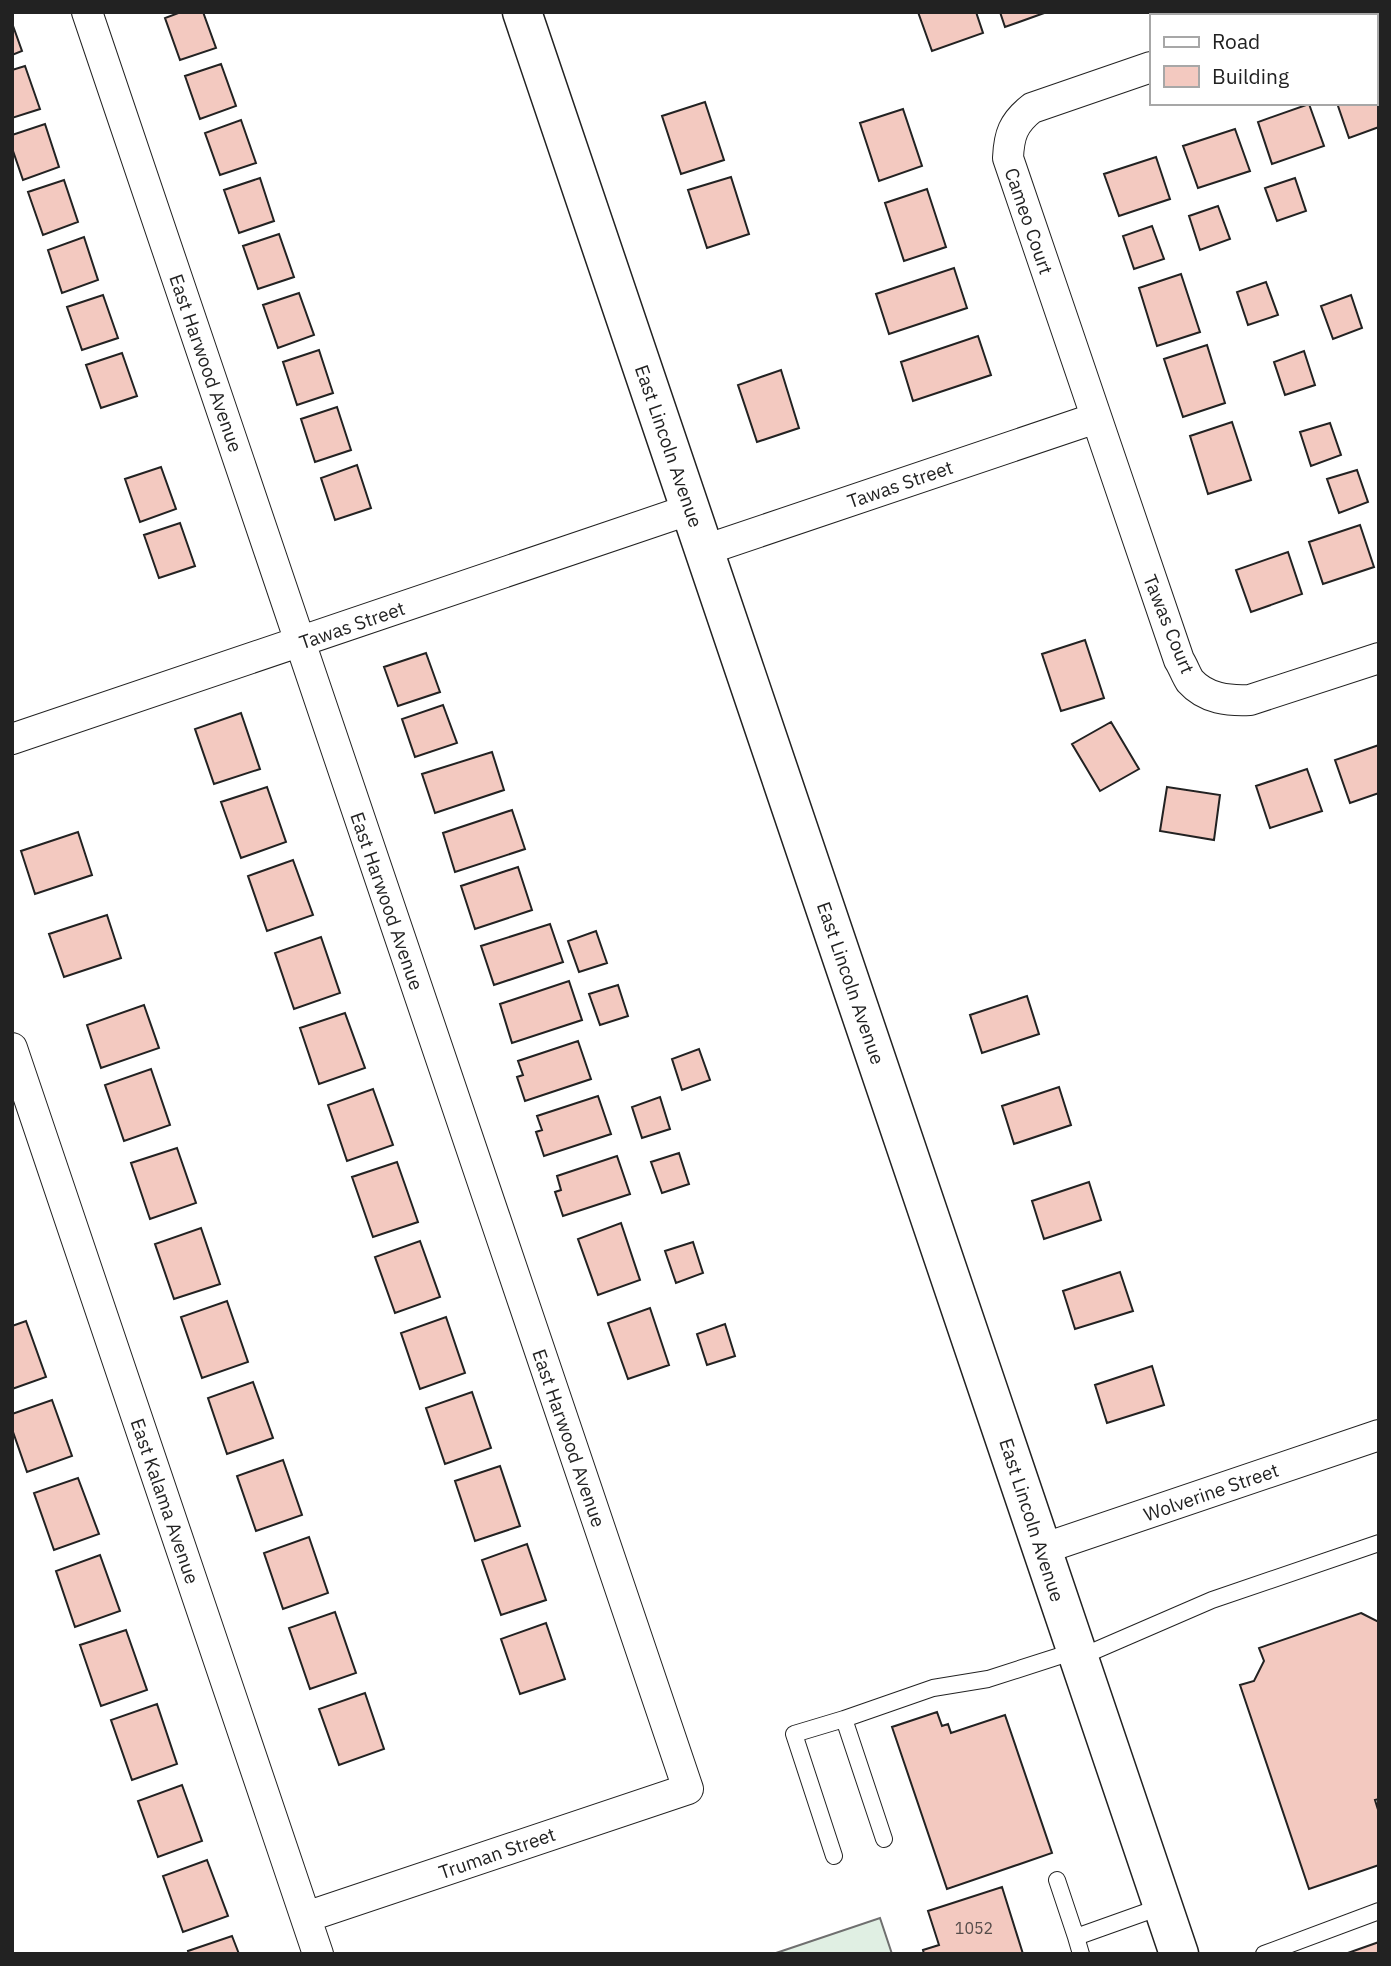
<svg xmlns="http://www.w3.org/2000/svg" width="1391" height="1966" viewBox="0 0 1391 1966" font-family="'IBM Plex Sans',sans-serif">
	<rect width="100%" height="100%" fill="#fff"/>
	<path fill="#e0efe3" stroke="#6f6f6f" stroke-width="2" d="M880,1918l12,36h-119z"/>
	<path fill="#f3c9c0" stroke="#222" stroke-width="2" d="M181,12h22l13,36 -36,12 -15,-42z
		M918,12h58l7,21 -51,18z
		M1000,12h47l-42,15z
		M12,23l10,28 -10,4z
		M221,64l15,42 -36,13 -15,-43z
		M25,66l15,43 -28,9v-48z
		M1379,80v47l-30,11 -12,-35h38v-22z
		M705,102l19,58 -43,14 -19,-58z
		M1309,104l15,42 -52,18 -14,-42z
		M903,109l19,57 -43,15 -19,-58z
		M241,120l15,43 -36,12 -15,-42z
		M45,124l14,43 -36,13 -11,-32v-13z
		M1235,129l15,42 -52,17 -15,-42z
		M1156,157l14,42 -51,17 -15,-42z
		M731,177l18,57 -42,14 -19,-58z
		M260,178l14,43 -35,12 -15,-43z
		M1295,178l11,33 -29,10 -12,-33z
		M64,180l14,42 -35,13 -15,-43z
		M927,189l19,58 -42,14 -19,-58z
		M1218,206l12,33 -30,11 -11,-34z
		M1152,226l12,33 -30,10 -11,-33z
		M279,234l15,43 -36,12 -15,-43z
		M84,237l14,43 -36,13 -14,-43z
		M954,268l13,40 -78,26 -13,-40z
		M1181,274l19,58 -43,14 -18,-58z
		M1266,282l12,33 -30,10 -11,-33z
		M299,293l15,42 -36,13 -15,-43z
		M103,295l15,43 -36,12 -15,-43z
		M1351,295l11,33 -29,11 -12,-33z
		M978,336l13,39 -78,26 -12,-39z
		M1207,345l18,58 -42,14 -19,-58z
		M319,350l14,43 -36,12 -14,-43z
		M1304,351l11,34 -30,10 -11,-33z
		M122,353l15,43 -36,12 -15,-43z
		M781,370l18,58 -42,14 -19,-57z
		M337,407l14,43 -36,12 -14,-43z
		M1232,422l19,58 -43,14 -18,-58z
		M1330,423l11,32 -30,11 -11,-34z
		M357,465l14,43 -36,12 -14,-42z
		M161,467l15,42 -36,13 -15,-43z
		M1357,470l11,32 -29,11 -12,-34z
		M180,523l15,43 -36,12 -15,-43z
		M1360,525l14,42 -51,17 -14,-42z
		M1288,552l14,42 -51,18 -15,-42z
		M1085,640l19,58 -43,13 -19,-57z
		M426,653l14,39 -42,14 -14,-39z
		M443,705l14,38 -42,14 -13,-38z
		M241,713l19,56 -46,15 -19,-55z
		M1111,722l28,47 -39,22 -28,-47z
		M1379,745v48l-29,10 -15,-43z
		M492,752l12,38 -69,23 -13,-39z
		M1307,769l15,42 -52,17 -14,-42z
		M267,787l19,55 -45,16 -20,-56z
		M1167,787l53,8 -6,45 -54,-9z
		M512,810l13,39 -70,23 -12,-39z
		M78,832l14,43 -57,19 -14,-43z
		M293,860l20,55 -46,16 -19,-55z
		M518,867l14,43 -57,19 -14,-43z
		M107,915l14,43 -57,19 -15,-43z
		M550,924l13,38 -69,23 -13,-39z
		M596,931l11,32 -28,9 -11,-31z
		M321,937l19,56 -46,16 -19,-56z
		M569,981l13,39 -70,23 -12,-39z
		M618,985l10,31 -28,9 -11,-31z
		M1027,996l12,38 -57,19 -12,-38z
		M144,1005l15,43 -58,20 -14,-43z
		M345,1013l20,55 -46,16 -19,-56z
		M578,1041l13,38 -66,22 -8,-24 6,-2 -5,-14z
		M699,1049l11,31 -28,10 -10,-31z
		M151,1069l19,56 -46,16 -19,-56z
		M1059,1087l12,38 -57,19 -12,-38z
		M373,1089l20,56 -46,16 -19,-56z
		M598,1096l13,38 -67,22 -8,-24 6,-2 -5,-14z
		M660,1097l10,32 -28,9 -10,-31z
		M177,1148l19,55 -46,16 -19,-56z
		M679,1153l10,31 -27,9 -11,-31z
		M617,1156l13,38 -67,22 -8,-24 6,-2 -4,-14z
		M397,1162l21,60 -45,15 -21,-60z
		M1089,1182l12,38 -57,19 -12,-38z
		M621,1223l19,57 -42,15 -20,-56z
		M201,1228l19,56 -46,15 -19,-55z
		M420,1241l20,56 -45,16 -20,-56z
		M693,1242l10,31 -27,10 -11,-32z
		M1120,1272l13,39 -58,18 -12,-38z
		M227,1301l21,61 -46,16 -21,-61z
		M650,1308l19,57 -41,14 -20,-56z
		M446,1317l19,56 -45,16 -19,-56z
		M26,1321l20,56 -34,12v-63z
		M725,1324l10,32 -28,9 -10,-31z
		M1152,1366l12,39 -57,18 -12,-38z
		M253,1382l20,56 -46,16 -19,-56z
		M472,1392l19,56 -46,16 -19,-56z
		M52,1400l20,56 -45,16 -15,-43v-15z
		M283,1460l19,55 -46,16 -19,-55z
		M500,1466l20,60 -45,15 -20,-60z
		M78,1478l21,56 -45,16 -20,-57z
		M309,1537l19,56 -45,16 -19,-56z
		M527,1544l19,56 -45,15 -19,-55z
		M100,1555l20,56 -45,16 -19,-56z
		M335,1612l21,61 -46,16 -21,-61z
		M1361,1613l18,9v177l-4,1 4,13v52l-70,24 -69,-204 14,-4 10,-20 -5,-13z
		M546,1623l19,56 -45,15 -19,-55z
		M126,1630l21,60 -46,16 -21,-61z
		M365,1693l19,56 -45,16 -20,-56z
		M157,1704l20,60 -45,16 -21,-60z
		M937,1712l5,14 6,-2 3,9 54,-18 47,138 -105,36 -55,-162z
		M182,1785l20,56 -44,16 -20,-56z
		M207,1860l21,56 -45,16 -20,-56z
		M1002,1887l21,67h-99l-1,-4 16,-5 -11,-34z
		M232,1936l7,18h-50l-1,-3z
		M1379,1942v12h-34z"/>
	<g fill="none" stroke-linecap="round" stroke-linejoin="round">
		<g stroke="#222" stroke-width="18">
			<path id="lane" d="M1078,1658l134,-58 167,-57
				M884,1839l-40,-120 89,-31 55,-9 87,-28
				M834,1856l-40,-122 50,-15
				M1057,1880l19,57
				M1081,1954l-5,-17 87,-31
				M1264,1954l115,-43"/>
		</g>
		<g stroke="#222" stroke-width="32">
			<path id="street" d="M87,12l601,1777 -382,128
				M1311,16l11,-4
				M1151,67l-119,41c-19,15 -23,27 -24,50l171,502c4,6 7,15 11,21 16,18 39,20 60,19l129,-42
				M705,550l391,-132
				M12,739l679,-230
				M12,1048l306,906
				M1042,1549l337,-114"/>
		</g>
		<g stroke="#222" stroke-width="41">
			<path id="secondary" d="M522,12l657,1942"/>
		</g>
		<use href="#lane" stroke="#fff" stroke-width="16"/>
		<use href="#street" stroke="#fff" stroke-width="30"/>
		<use href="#secondary" stroke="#fff" stroke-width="38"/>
	</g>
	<g text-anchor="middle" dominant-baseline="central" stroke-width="5" stroke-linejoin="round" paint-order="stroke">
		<g font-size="16" fill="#564c4a">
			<text x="974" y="1928">1052</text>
		</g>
		<g font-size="19" fill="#222" stroke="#fff">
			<text transform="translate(1029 221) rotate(71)">Cameo Court</text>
			<text transform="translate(206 363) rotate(71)">East Harwood Avenue</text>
			<text transform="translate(669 446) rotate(71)">East Lincoln Avenue</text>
			<text transform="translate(900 484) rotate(-19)">Tawas Street</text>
			<text transform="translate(1169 624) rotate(68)">Tawas Court</text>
			<text transform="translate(352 625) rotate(-19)">Tawas Street</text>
			<text transform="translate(387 901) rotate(71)">East Harwood Avenue</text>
			<text transform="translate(851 983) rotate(71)">East Lincoln Avenue</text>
			<text transform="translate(569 1438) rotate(71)">East Harwood Avenue</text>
			<text transform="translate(1211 1492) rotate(-19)">Wolverine Street</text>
			<text transform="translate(165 1501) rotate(71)">East Kalama Avenue</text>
			<text transform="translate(1032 1520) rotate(72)">East Lincoln Avenue</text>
			<text transform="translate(497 1853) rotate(-19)">Truman Street</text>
		</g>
	</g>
	<rect width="1391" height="1966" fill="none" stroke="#222222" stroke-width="28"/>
	<rect x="1150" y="14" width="228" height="91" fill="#ffffff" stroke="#a7a7a7" stroke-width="2"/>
	<rect x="1164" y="37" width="35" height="10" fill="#ffffff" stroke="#a7a7a7" stroke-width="2"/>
	<text x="1212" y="49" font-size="21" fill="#222222">Road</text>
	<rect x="1164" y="66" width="35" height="21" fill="#f3c9c0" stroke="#a7a7a7" stroke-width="2"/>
	<text x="1212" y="84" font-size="21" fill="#222222">Building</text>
</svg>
